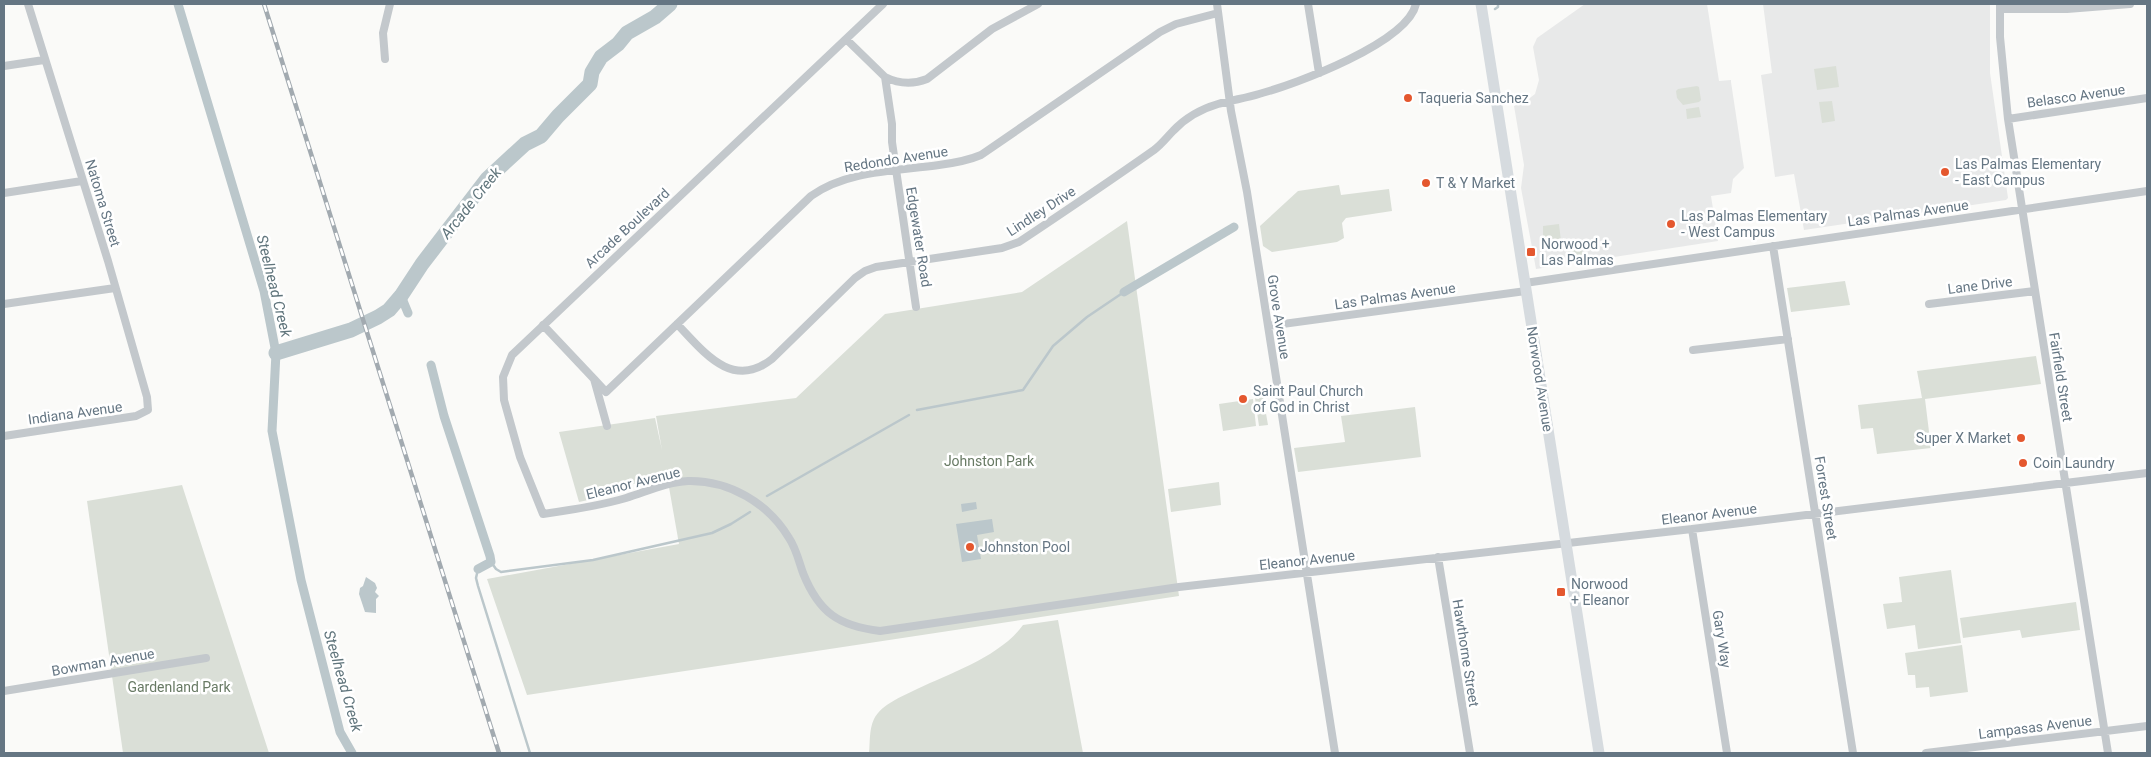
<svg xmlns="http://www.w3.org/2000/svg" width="2151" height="757" viewBox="0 0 2151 757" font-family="Roboto,sans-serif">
	<rect width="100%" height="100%" fill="#fafaf8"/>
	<path fill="#e8e9e9" d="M1585,4h122l12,77 12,-1v2l13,86 -11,11 -2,14 -20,3 7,45 -182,28 -15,-81 3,-23 -10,-59 12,-5 9,-7 4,-14 -6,-33 4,-9z
		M1763,4h227v69l18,125 -2,2 -202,30 -10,-56 -19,3 -14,-102 11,-2z"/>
	<path fill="#dadfd7" d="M1836,66l3,21 -22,3 -3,-21z
		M1697,86l2,1 2,13 -2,2 -16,3 -6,-7 -1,-7 2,-2z
		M1832,101l3,20 -13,2 -3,-21z
		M1699,107l2,10 -14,2 -1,-10z
		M1339,185l2,10 48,-6 3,22 -46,7 -4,5 2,15 -7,4 -65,10 -9,-6 -3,-20 38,-35z
		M1127,221l52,375 -652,99 -40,-116 192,-35 -12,-68 -28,8h-7l-4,-4 -10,3 -3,9 -4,3 -32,7 -20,-70 96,-14 7,32 -6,-34 140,-18 89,-84 137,-22z
		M1559,224l2,17 -18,3v-18z
		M1582,249l1,11 -14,2 -2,-11z
		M1845,281l5,24 -59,7 -4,-24z
		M2036,356l5,28 -116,15 6,49 -54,6 -4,-26 -12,1 -3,-24 64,-7 -5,-27z
		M1263,396l5,29 -9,1 -4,-28 4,1v-2z
		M1253,399l3,27 -33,5 -4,-27z
		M1415,407l6,50 -123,15 -4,-24 51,-6 -4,-26z
		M1219,482l2,23 -50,7 -3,-23z
		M182,485l87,268h-146l-36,-252z
		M1951,570l10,73 -43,6 -3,-24 -28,4 -4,-25 19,-2 -3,-25z
		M2076,602l4,28 -58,8 -2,-8 -57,8 -3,-20z
		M1058,620l25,133h-214c1,-10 0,-24 5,-34 8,-15 27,-22 43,-30 34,-16 84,-33 106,-64z
		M1962,645l6,47 -38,5 -1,-10 -13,1 -1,-13h-7l-3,-22z"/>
	<path fill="#bbc7cb" d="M976,502l1,7 -15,3 -1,-8z
		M992,519l2,13 -17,3 4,24 -19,3 -6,-38z
		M366,577l9,6 2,5 -2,4 4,4 -3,3v14l-11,-1 -6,-18 1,-6 3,-2z"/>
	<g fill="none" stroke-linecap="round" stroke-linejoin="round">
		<path stroke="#bbc7cb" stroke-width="2.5" d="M1495,9l3,-2v-3
			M917,410l106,-20 30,-44 34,-29 37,-25
			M767,496l142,-81
			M491,562l5,7 5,3 92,-12 119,-27 19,-9 19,-12
			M478,569l-2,9 2,8 52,167"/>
		<path stroke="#bbc7cb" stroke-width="9" d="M178,4l86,287 12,62 -4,78 29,149 39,152 12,21
			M1124,292l110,-65
			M401,296l7,17
			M431,365l13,51 46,140 1,6 -13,7"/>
		<path stroke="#bbc7cb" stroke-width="15" d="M276,353l75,-23 27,-13 11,-7 12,-14 21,-32 65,-85 38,-35 16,-8 17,-20 32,-32 2,-12 9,-15 17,-13 9,-11 28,-16 15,-13"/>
		<path stroke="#c3c8cc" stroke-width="8" d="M883,4l-371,351 -9,22 1,23 16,57 23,57c28,-4 56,-8 83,-16 20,-6 40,-16 62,-17 41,-1 80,22 101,57 7,10 10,24 14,35 16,40 36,53 77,58l299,-44 513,-58 455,-56
			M1217,4l14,107 16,81 88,561
			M1308,4l11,69
			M2000,4v33l8,82 100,634
			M2000,9h67l63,-5
			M846,39l39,38 7,47v18l24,165
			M385,59l-2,-26 7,-29
			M4,66l40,-6
			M885,77c14,7 27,8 42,2l65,-50 46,-25
			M2008,119l139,-21
			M4,193l78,-12
			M1773,246l80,507
			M1525,283l622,-92
			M4,304l111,-16
			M1929,304l106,-13
			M677,324c26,27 55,67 95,35l83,-81 10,-7 11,-4 126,-19 17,-6c45,-30 91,-61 135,-92 8,-6 13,-13 19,-19 12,-13 28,-22 45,-27 14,-4 28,-6 41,-10 37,-10 148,-51 157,-90
			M543,325l51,54 13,47
			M1268,326l258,-35
			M1693,350l95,-11
			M594,379l12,13 205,-196c36,-26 86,-25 128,-31 15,-2 28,-4 42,-10l179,-123 16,-8 42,-11
			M4,436l132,-20 12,-6 -1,-13 -39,-136 -80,-257
			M1692,529l35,224
			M1438,557l32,196
			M4,691l202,-33
			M1926,753l221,-27"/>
		<path stroke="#d6dbdf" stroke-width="11" d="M1481,4l118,749"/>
		<g stroke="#a2aab0" stroke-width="4.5">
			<path id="rail" d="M264,4l235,749"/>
		</g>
		<use href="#rail" stroke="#fff" stroke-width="2.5" stroke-dasharray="8" stroke-linecap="butt"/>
	</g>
	<g fill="#e4572e" stroke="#fff" stroke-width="2">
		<circle cx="1408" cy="98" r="5"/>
		<circle cx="1945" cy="172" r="5"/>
		<circle cx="1426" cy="183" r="5"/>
		<circle cx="1671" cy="224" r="5"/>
		<rect x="1526" y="247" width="10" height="10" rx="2.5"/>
		<circle cx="1243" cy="399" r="5"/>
		<circle cx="2021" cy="438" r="5"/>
		<circle cx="2023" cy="463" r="5"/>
		<circle cx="970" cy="547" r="5"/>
		<rect x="1556" y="587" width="10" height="10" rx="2.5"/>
	</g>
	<g text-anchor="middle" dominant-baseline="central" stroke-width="5" stroke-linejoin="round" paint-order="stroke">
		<g font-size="14" fill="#657683" stroke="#fff">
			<text transform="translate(2076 96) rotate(-8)">Belasco Avenue</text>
			<text transform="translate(896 159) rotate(-9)">Redondo Avenue</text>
			<text transform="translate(103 203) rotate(73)">Natoma Street</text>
			<text transform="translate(1041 211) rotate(-33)">Lindley Drive</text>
			<text transform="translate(1908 213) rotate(-8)">Las Palmas Avenue</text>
			<text transform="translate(627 228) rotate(-43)">Arcade Boulevard</text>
			<text transform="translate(919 237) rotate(81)">Edgewater Road</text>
			<text transform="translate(1980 285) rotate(-7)">Lane Drive</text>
			<text transform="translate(1395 296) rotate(-8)">Las Palmas Avenue</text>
			<text transform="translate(1279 317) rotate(81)">Grove Avenue</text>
			<text transform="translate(2061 377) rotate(81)">Fairfield Street</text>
			<text transform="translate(1540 379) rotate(81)">Norwood Avenue</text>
			<text transform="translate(75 413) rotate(-8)">Indiana Avenue</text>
			<text transform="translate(633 483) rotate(-14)">Eleanor Avenue</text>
			<text transform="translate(1826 498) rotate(81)">Forrest Street</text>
			<text transform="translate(1709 514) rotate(-7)">Eleanor Avenue</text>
			<text transform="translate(1307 560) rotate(-6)">Eleanor Avenue</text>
			<text transform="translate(1722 639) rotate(81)">Gary Way</text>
			<text transform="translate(1466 653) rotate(81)">Hawthorne Street</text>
			<text transform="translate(103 662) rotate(-10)">Bowman Avenue</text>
			<text transform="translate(2035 727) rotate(-7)">Lampasas Avenue</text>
		</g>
		<g font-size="14" fill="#657683" stroke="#fff" text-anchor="start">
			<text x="1418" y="98">Taqueria Sanchez</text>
			<text x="1955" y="164">Las Palmas Elementary<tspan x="1955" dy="16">- East Campus</tspan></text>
			<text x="1436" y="183">T &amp; Y Market</text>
			<text x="1681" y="216">Las Palmas Elementary<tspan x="1681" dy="16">- West Campus</tspan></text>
			<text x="1541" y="244">Norwood +<tspan x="1541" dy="16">Las Palmas</tspan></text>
			<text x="1253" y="391">Saint Paul Church<tspan x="1253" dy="16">of God in Christ</tspan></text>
			<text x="2011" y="438" text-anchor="end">Super X Market</text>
			<text x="2033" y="463">Coin Laundry</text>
			<text x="980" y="547">Johnston Pool</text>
			<text x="1571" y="584">Norwood<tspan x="1571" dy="16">+ Eleanor</tspan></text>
		</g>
		<g font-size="14" fill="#687a64" stroke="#fff">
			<text x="989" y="461">Johnston Park</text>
			<text x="179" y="687">Gardenland Park</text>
		</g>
		<g font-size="15" font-style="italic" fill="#60757c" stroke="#fff">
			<text transform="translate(471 203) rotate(-51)">Arcade Creek</text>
			<text transform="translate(274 286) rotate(76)">Steelhead Creek</text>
			<text transform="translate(343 681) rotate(74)">Steelhead Creek</text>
		</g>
	</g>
	<rect width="2151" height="757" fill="none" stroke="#657683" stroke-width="10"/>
</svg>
